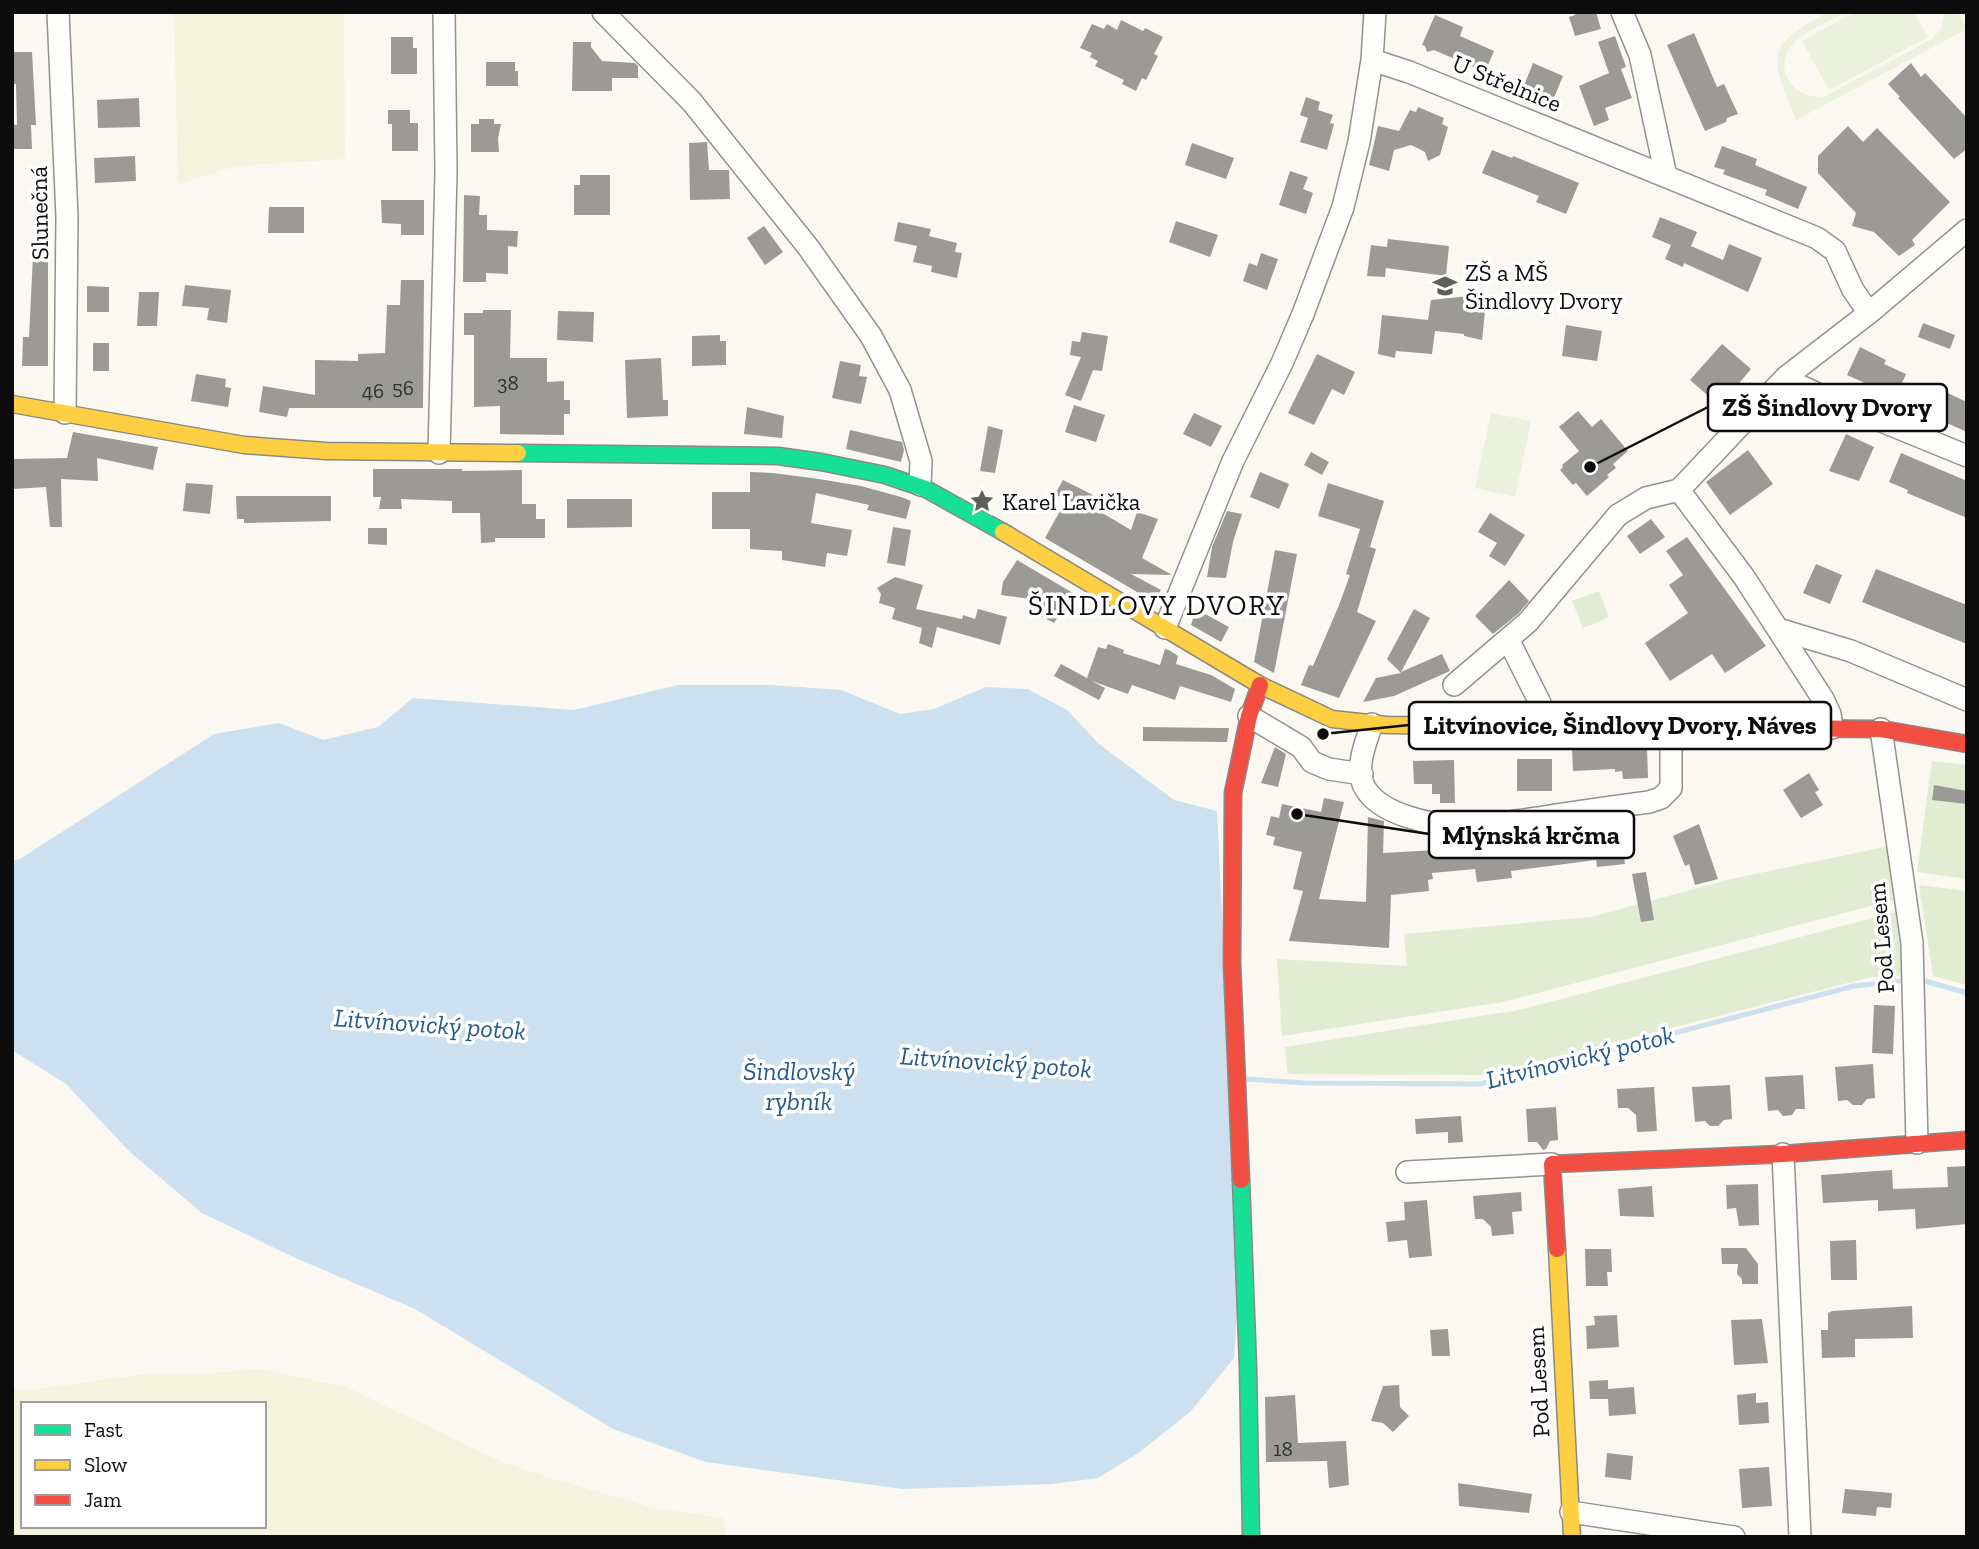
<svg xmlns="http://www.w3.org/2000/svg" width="1979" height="1549" viewBox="0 0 1979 1549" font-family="'Zilla Slab',serif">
	<rect width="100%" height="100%" fill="#faf8f0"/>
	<path fill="#f4f3de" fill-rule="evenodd" d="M174,12h170l1,147 -109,7 -58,18z
		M258,1369l88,18 156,75 45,15 107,31 69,10 3,19h-714v-149l19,2 115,-16 67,-1zM23,1404h241v122h-241z"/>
	<path fill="#e1ecd3" d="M1599,591l10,26 -26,11 -11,-27z
		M1932,761l35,4v114l-50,-7z
		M1890,846l8,53 -395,103 -221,34 -5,-77 130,7 -3,-32 187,-17 140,-38z
		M1919,885l48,6v94l-34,-9z
		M1900,911l8,64 -36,2 -387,98 -197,-1 -3,-27 234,-37z"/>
	<path fill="#ebf1dc" d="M1828,12h18c-17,9 -40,18 -53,32 -23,25 3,58 33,52l106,-57 9,-10 4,-17h13l9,17 -171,91c-26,-65 -33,-72 32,-108z
		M1855,12h59l14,25 -99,53 -27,-49z
		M1491,413l40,8 -16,76 -40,-9z"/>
	<path fill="#cce0ef" d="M678,685h93l70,5 59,24 34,-5 52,-22 42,2 39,21 32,34 75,56 43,11 22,468 -5,79 -43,53 -51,41 -42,26 -46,6 -150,5 -196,-27 -93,-33 -198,-120 -124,-53 -89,-43 -72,-61 -64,-68 -54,-34v-189l8,-2 194,-125 65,-11 44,17 55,-13 35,-29 161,12z"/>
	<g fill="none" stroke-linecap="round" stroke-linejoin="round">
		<path stroke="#cce0ef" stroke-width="5" d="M1918,979l49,14
			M1245,1079l60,4 175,1 374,-98 54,-6"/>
	</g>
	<path fill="#9c9a96" d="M1574,12h22l5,17 -26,7 -6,-19 6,-2z
		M1435,15l28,12 -3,9 34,15 -9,21 -51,-22 -7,2 -2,-6 -3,-1z
		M1121,20l22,11 2,-3 18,9 -9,17 4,2 -12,24 -4,-2 -6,13 -14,-7 2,-4 -29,-14 3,-5 -8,-4 2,-4 -12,-5 12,-24 12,5 3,-5 10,6z
		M1694,33l23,54 7,-3 14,30 -11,4 -1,4 -21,9 -38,-86z
		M1615,36l11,31 -5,2 11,29 -27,10 4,12 -15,6 -15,-40 30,-13 -11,-31z
		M391,37h22v11h4v26h-26z
		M573,42h18v5l11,14 33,2 3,3v12h-26v13h-40z
		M12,52h20l4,73h-5l1,24h-20v-24h5l-1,-41h-4z
		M486,62h29v9h3v15h-32z
		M1533,63l30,13 -10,24 -30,-12z
		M1911,63l10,14 4,-4 42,45v31l-13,10 -56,-61 2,-1 -12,-13z
		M1306,97l14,5 -2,8 15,5 -3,8 4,1 -7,26 -27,-8 8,-24 -8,-3z
		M139,98l1,29 -42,1 -1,-28z
		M1418,107l26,11 -2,6 6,3 -8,28 -12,6 -3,-9 -14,-7 -17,5 -5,21 -20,-6 9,-39 21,5 11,-21 6,2z
		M388,110h22v13h8v28h-26v-27h-4z
		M479,119h15v5h7l-3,14 1,14h-28v-28h8z
		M1848,126l15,16 14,-14 73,74 -38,38 3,5 -16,11 -25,-24 -22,-6 4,-13 -38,-40v-17z
		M707,142l2,28h20l1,29 -40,1 -1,-57z
		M1192,143l42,15 -8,21 -41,-14z
		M1722,146l35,13 -2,6 52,22 -9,22 -33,-14 2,-5 -44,-16 2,-4 -11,-3z
		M1492,150l20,8 1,-2 66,27 -13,31 -30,-12 3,-6 -57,-23z
		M135,156l1,25 -41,2 -1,-25z
		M1290,171l18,6 -5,12 10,4 -7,21 -27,-9z
		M580,175h30v40h-36v-30h6z
		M464,195l16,1 -1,19h8v15l31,1 -1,16 -9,-1v28l-22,-1v9h-23z
		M381,200h43v35h-23v-11l-19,-1z
		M269,207h35v26h-36z
		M1660,217l37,15 -6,14 32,14 6,-16 33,14 -14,34 -64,-29 -1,4 -18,-8 6,-14 -19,-8z
		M1176,221l42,14 -8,22 -41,-15z
		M898,222l33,7 -2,7 28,7 -2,9 7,1 -5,25 -26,-6 1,-6 -19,-4 4,-16 -23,-5z
		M764,226l19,26 -18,13 -18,-27z
		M1388,239l61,7 -3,30 -60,-8 -1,9 -18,-1 4,-31 16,2z
		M1261,253l17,6 -11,31 -24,-9 6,-18 8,3z
		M33,256h15v110h-26l1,-29h6z
		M401,280h23l-1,128h-134l-2,9 -28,-5 4,-26 52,9v-35l43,1v-7l27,-1 2,-48h13z
		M185,285l46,5 -4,33 -20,-3 2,-12 -27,-2z
		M87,286l22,1v25h-22z
		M139,292h20l-2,34h-20z
		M1469,296v4l17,2 -4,38 -18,-4v-2l-29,-3 -3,23 -36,-3 -1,7 -17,-4 4,-39 46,5 3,-20z
		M483,310h28l-1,48h37v24l17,-1v19h6v14h-6v21l-64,-1v-28l-26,1v-72h-10v-22h19z
		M558,311l36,1 -1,30 -36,-2z
		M1923,323l32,12 -5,14 -32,-12z
		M1566,325l36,6 -5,30 -35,-5z
		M1082,332l26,4 -6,35 -9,-1 -12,31 -16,-6 16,-38 -11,-2 2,-14 8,1z
		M720,335v6h6v24l-34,1v-30z
		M93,343h16v28h-16z
		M1722,344l29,25 -31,37 -30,-26z
		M1860,347l26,13 -2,4 22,10 -10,23 -49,-22z
		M1317,354l38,18 -11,23 -12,-6 -18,36 -26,-12z
		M661,358l2,42h5v16l-41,2 -2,-58z
		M840,361l21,4 -2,11 8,1 -6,27 -29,-6z
		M196,374l30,5 -1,8 6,1 -3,19 -37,-6z
		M1928,384l39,18v30l-49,-22z
		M1074,405l31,10 -9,27 -31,-10z
		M747,407l37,9 -2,22 -38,-4z
		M1578,411l14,16 9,-8 27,32 -15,13 3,4 -9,7 2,2 -22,19 -11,-13 -3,2 -13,-15 3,-3 -1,-2 17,-14 -20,-24z
		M1194,413l28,13 -11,21 -28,-13z
		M988,426l15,4 -8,43 -15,-2z
		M850,430l52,12 2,8 -3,12 -55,-13z
		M73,432l85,15 -5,23 -56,-12 1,23 -37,-2 1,48h-12l-4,-40 -33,2 -1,-30 55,-1z
		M1846,434l28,13 -15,34 -30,-10z
		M1748,450l25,34 -43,31 -24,-33z
		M1311,452l18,10 -7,13 -18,-10z
		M1901,453l66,28v37l-60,-25 1,-3 -19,-8z
		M373,469h89v2l60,-1v34h14v15h9v19h-50v4l-14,1 -1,-30h-28v-12l-51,-2 1,10h-23l2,-12h-8z
		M750,472l23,1 46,6 42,7 40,11 10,4 -5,18 -39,-9 2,-5 -53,-12 -5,30 41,7 -5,26 -20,-3 -2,14 -43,-7v-9l-32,-2v-20h-38v-37h38z
		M1260,472l29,12 -10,25 -29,-12z
		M1063,480l30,15 -4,10 42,25 6,-18 21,7 -16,39 30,17 -41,-1 30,16 -7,12 -109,-64 21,-38 -11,-6z
		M186,483l27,2 -3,29 -27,-3z
		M1328,483l56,18 -14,46 6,2 -19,63 19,9 -37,77 -38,-13 8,-20 4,1 26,-61 11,-30 -4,-1 14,-45 -42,-13z
		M236,496h95v25l-87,2v-4h-7z
		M567,499h65v28l-65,1z
		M1227,511l15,3 -9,28 -7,36 -19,-1 5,-30z
		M1490,513l35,22 -20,31 -16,-10 8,-13 -19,-11z
		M1651,519l14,18 -25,17 -13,-18z
		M893,527l18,3 -6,36 -18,-3z
		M368,528h19v17l-19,-1z
		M1687,537l79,109 -41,27 -13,-19 -42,27 -25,-38 43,-30 -19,-28 14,-10 -17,-24z
		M1275,550l22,4 -23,119 -20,-11z
		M1017,560l56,33 -19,30 -19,-10 2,-13 -36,-5 2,-13z
		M1816,564l26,11 -12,29 -27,-11z
		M1876,569l91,36v39l-105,-42z
		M895,577l28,8 -7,24 46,10 1,-4 12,4 3,-10 29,8 -7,28 -63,-18 -5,21 -13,-5 3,-15 -30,-9 3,-11 -16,-5 2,-9 -4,-6z
		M1509,580l20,21 -10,12 -26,21 -18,-18z
		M1196,609l33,18 -8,15 -30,-17z
		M1414,609l16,9 -29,54 41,-18 8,17 -56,25 -31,6 13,-24 25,-5 -14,-14z
		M1108,644l16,6 -1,3 37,12 5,-16 4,1 9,6 -2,8 35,11 24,14 -4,13 -51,-16 -5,14 -43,-15 -4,9 -36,-13 13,7 -6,12 -45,-24 7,-12 26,14 11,-31 8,2z
		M1143,727l74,1h12l-2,14 -84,-1z
		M1275,747l11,7 -8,33 -17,-4z
		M1572,748h25v2l50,-2 1,30 -25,1 -1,-8 -7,1v-3l-42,2z
		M1517,759h35v32h-35z
		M1454,760l1,43h-15v-9h-8v-10h-18l-1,-23z
		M1809,773l10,17 -4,2 8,13 -22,13 -18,-28z
		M1934,785l33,6v13l-35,-4z
		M1324,798l20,4 -25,97 47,3 2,-85 16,4 -1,32 71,-4v3l76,-7v-4l96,-13 2,17 -6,1 3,18 -28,3 -1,-7 -85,11 1,7 -35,4 -2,-13 -43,4 1,6 -5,1 1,11 -38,4 -2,53 -100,-7 14,-50 -10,-2 9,-37 -29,-7 2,-8 -9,-2 5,-19 8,2 3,-14 39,8z
		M1699,824l19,55 -23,6 -6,-21 -4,2 -12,-30z
		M1646,872l8,48 -13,2 -9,-48z
		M1874,1005l21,1 -2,48 -21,-1z
		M1873,1064l2,34 -8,1 -5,6h-9l-6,-5 -9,1 -3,-34z
		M1803,1075l2,34h-9l-4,6 -9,1 -5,-6 -10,1 -3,-34z
		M1730,1085l2,34 -8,1 -6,6h-8l-5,-5 -10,1 -3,-35z
		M1654,1087l3,44 -20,1 -1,-17 -8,-7h-10l-1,-19z
		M1556,1107l2,33 -8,1 -4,8 -3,1 -6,-8h-9l-2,-33z
		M1461,1116l2,26 -15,1v-11l-32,2 -1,-15z
		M1967,1166v58l-51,5 -1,-20 -37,2v-11l-55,3 -2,-28 71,-5 1,19 55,-2 -1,-20z
		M1758,1184l1,41 -20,1 -3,-18 -9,1 -1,-24z
		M1652,1186l2,31 -34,-1 -2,-27z
		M1521,1192l1,19 -10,1 2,22 -22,2 -1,-9 -8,-8h-8l-2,-23z
		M1427,1200l5,56 -23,2 -2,-18 -19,2 -2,-20 19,-2 -1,-18z
		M1856,1240l1,40h-26l-1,-39z
		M1721,1248h25l12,16v20h-16v-5l-5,-5 1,-10h-16z
		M1585,1249h26l1,23h-5l1,14h-22z
		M1912,1306l1,32 -58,1v18l-33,1 -1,-28h7v-17l4,-2z
		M1617,1315l2,32 -32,2 -1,-23 9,-1 -1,-9z
		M1762,1319l6,44 -34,2 -3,-45z
		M1448,1329l2,27h-18l-2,-26z
		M1608,1380v9l26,-2 2,27 -27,2 -1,-17h-18l-1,-18z
		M1399,1385l1,22 9,9 -16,16 -10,-9 -12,-2 12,-35z
		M1756,1393v10l12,-1 1,21 -30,2 -2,-30z
		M1295,1395l3,48 48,-2 3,44 -20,3 -2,-27 -61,1 -1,-65z
		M1607,1453l26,3 -2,24 -26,-3z
		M1769,1467l3,39 -30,2 -3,-39z
		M1458,1483l74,11 -3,19 -70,-7z
		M1845,1489l47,4 -1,15 -14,-1 -1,9 -34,-3z"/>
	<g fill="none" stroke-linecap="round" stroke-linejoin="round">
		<g stroke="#93928f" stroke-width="24">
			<path id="street" d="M58,12l9,205 -2,196
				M603,12l89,90 116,145 63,89 29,54 21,71 -1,24
				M1622,12l18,43 26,121
				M1372,60l37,12 408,166 18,13 18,39 16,23
				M1786,377l10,7 41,19 130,53
				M439,453l7,-281 -2,-160
				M1679,490l65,87 79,122 7,15 2,14
				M1165,628l68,-167 49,-98 21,-49 40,-107 16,-65 13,-82 3,-48
				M1778,629l73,22 116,49
				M1508,639l32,64 -1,23
				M1454,685l74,-63 90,-107 28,-17 33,-8 107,-113 83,-64 98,-83
				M1249,716l52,31 11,15 17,7 33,5
				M1372,724c-6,17 -17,44 -8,62 14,29 70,40 100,40 25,0 50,-5 74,-8 37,-6 74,-11 111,-16l12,-4 10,-10v-62
				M1881,729l31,214 5,200
				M1783,1154l17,383
				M1407,1172l145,-8
				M1571,1512l163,25"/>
		</g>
		<g stroke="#8a8985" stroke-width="19">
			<path id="fast" d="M518,453l260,3 43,6 64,13 41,14 77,43
				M1241,1180l7,187 3,170"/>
		</g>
		<g stroke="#8a8985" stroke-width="19">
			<path id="slow" d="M12,404l232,41 82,6 192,2
				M1003,532l257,153 72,34 55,6 101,1
				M1557,1249l15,288"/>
		</g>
		<g stroke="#8a8985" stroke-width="19">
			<path id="jam" d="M1488,726l393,3 86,15
				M1241,1180l-9,-217 1,-170 16,-77 11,-31
				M1557,1249l-5,-85 231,-10 184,-14"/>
		</g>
		<use href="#street" stroke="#fefefd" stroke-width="21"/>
		<use href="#fast" stroke="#16e098" stroke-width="16"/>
		<use href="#slow" stroke="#ffcf43" stroke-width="16"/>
		<use href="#jam" stroke="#f24e42" stroke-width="16"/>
	</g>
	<defs>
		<g id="school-bare" transform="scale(1.89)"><path d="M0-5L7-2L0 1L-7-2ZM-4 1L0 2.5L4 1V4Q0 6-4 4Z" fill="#5f5f5c" stroke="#fff" stroke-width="2.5" paint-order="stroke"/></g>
		<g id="sight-bare" transform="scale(1.89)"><path d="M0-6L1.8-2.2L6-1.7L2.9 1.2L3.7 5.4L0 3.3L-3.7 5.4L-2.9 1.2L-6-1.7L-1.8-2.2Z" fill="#5f5f5c" stroke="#fff" stroke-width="2.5" paint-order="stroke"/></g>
	</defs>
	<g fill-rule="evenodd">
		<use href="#school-bare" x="1445" y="286"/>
		<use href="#sight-bare" x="982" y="501"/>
	</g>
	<g text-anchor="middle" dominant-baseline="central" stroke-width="7" stroke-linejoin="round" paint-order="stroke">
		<g font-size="21" fill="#30302e">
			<text x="508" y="382">38</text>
			<text x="403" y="387">56</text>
			<text x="373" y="390">46</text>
			<text x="1283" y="1448">18</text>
		</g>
		<g font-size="24" fill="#0c0c0c" stroke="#fff">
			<text transform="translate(1507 83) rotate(22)">U Střelnice</text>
			<text transform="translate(39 213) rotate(-91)">Slunečná</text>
			<text transform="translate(1881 938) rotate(-95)">Pod Lesem</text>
			<text transform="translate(1538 1382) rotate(-93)">Pod Lesem</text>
		</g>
		<g font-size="24" fill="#0c0c0c" stroke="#fff" text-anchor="start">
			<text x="1465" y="272">ZŠ a MŠ<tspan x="1465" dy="28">Šindlovy Dvory</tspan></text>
			<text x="1002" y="501">Karel Lavička</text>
		</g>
		<g font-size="26" font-style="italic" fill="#26598d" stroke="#fff">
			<text transform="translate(430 1024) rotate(4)">Litvínovický potok</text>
			<text transform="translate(1580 1057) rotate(-14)">Litvínovický potok</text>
			<text transform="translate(996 1062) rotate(4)">Litvínovický potok</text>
			<text x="799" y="1071">Šindlovský<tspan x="799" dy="30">rybník</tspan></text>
		</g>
		<g font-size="28" letter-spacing="2" fill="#0c0c0c" stroke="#fff">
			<text x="1157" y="605">ŠINDLOVY DVORY</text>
		</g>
	</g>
	<path fill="none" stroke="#0c0c0c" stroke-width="2.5" d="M1590 467L1708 407M1323 734L1409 725M1297 814L1429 834"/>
	<g fill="#0c0c0c" stroke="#fff" stroke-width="2.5">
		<circle cx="1590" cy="467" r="7"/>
		<circle cx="1323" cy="734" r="7"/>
		<circle cx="1297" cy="814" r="7"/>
	</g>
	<g fill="#fff" stroke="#0c0c0c" stroke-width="2.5">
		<rect x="1708" y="384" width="239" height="47" rx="7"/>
		<rect x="1409" y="702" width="422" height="47" rx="7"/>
		<rect x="1429" y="811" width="205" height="47" rx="7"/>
	</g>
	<g font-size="26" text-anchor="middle" font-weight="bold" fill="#0c0c0c">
		<text x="1827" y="416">ZŠ Šindlovy Dvory</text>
		<text x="1620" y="734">Litvínovice, Šindlovy Dvory, Náves</text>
		<text x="1531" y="844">Mlýnská krčma</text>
	</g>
	<rect width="1979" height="1549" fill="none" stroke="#0c0c0c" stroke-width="28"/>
	<rect x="21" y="1402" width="245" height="126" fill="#ffffff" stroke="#9e9e9e" stroke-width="2"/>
	<rect x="35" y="1425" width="35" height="10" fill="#16e098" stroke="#9e9e9e" stroke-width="2"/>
	<text x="84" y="1437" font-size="21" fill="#0c0c0c">Fast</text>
	<rect x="35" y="1460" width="35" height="10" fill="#ffcf43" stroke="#9e9e9e" stroke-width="2"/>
	<text x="84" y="1472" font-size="21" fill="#0c0c0c">Slow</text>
	<rect x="35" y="1495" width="35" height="10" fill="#f24e42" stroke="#9e9e9e" stroke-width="2"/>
	<text x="84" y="1507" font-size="21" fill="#0c0c0c">Jam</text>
</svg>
